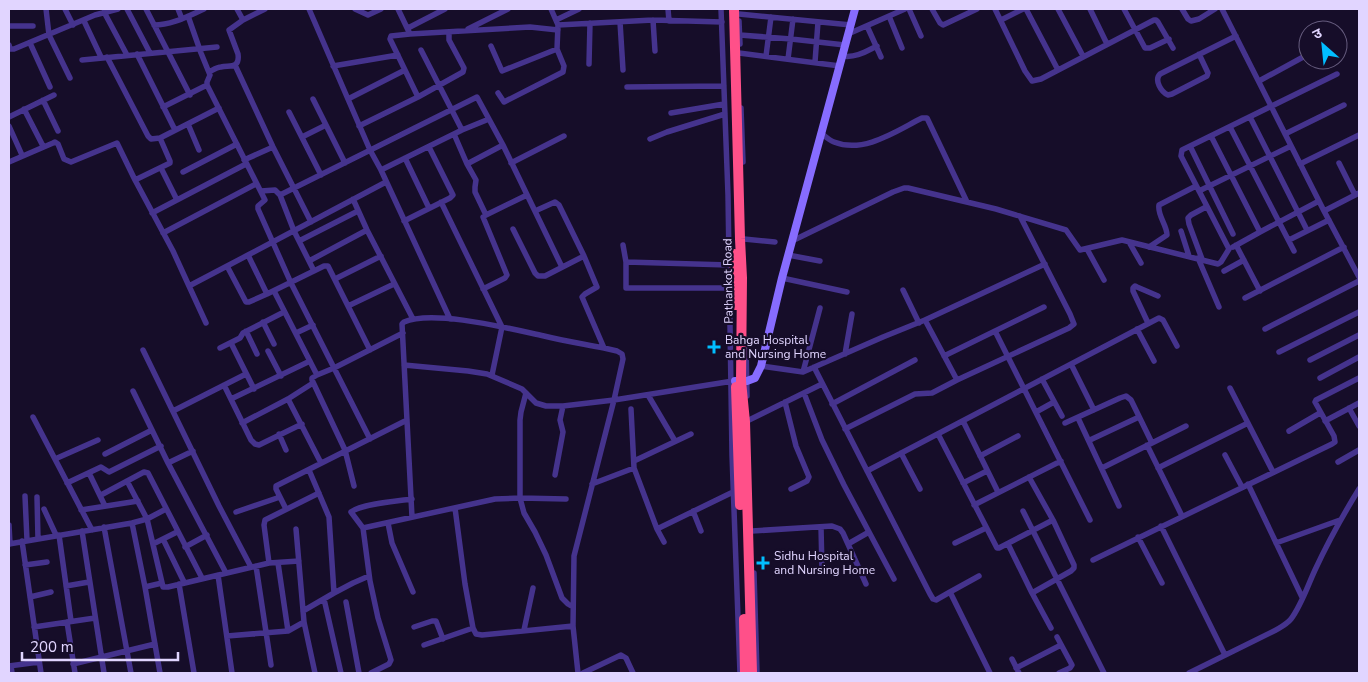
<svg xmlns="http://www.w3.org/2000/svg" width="1368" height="682" viewBox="0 0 1368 682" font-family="'Nunito Sans','Noto Sans Devanagari',sans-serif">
	<rect width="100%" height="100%" fill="#160d29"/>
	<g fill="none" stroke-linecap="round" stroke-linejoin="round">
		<path stroke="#45338d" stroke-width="5.5" d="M46,9l3,26 21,43
			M65,9l8,16
			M127,9l23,44
			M146,9l44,86
			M178,9l4,10
			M237,9l6,11
			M309,9l61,141 11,20 69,149
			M355,9l13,6 13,-6
			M398,9l11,23
			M668,9l1,12
			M721,9l7,186 4,260 8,218
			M909,9l12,27
			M932,9l8,14 3,2 34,-16
			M995,9l30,62 7,10 9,-2 113,-59h2l2,2 15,26
			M1026,9l32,61
			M1058,9l25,47
			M1090,9l17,35
			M1124,9l21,39h5l19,-9
			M1182,9l6,10 3,2 8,-2 16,-10
			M1222,9l102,202 35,66
			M104,12l23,43
			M739,14l112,11
			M188,16l13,37 9,22 -3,7v3l58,115 -7,6v3l33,74 79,156
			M889,16l13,32
			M556,20l23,-11
			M653,20l2,31
			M1001,20l22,-11
			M84,21l17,36
			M739,21l1,23
			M620,22l3,48
			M154,25c18,0 34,-9 50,-16
			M558,25l95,-5 69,2
			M9,26h24
			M867,26l14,31
			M408,28l37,-19
			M468,29l40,-20
			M848,34l57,-25
			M740,35l51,4 54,6
			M30,43l20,44
			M9,45l1,4h4l81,-34 23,-6
			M491,46l11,25 55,-22
			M421,50l41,80
			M739,53l101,13
			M137,54l38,76
			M1199,54l9,19 -1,3 -35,18 -4,1c-7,-3 -14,-15 -8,-21l76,-38
			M766,56l5,-39
			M842,56c14,2 23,-4 35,-10
			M107,57l41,79 3,3 9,-1 59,-30
			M788,59l5,-40
			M82,60l135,-13
			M815,62l3,-40
			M589,64l1,-41
			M235,65l38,82 38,75
			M333,66l65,-11
			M209,72c4,-2 8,-5 12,-5 9,-2 19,2 17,-13l-9,-24 14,-10 22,-11
			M1259,81l46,-25
			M627,87l97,-1
			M498,93l6,9 59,-30 1,-6 -7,-17 1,-24 -7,-16
			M418,97l-28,-58 1,-3 19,-2 120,-7 28,3
			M313,99l32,64
			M348,99l57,-29
			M43,100l15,31
			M163,107l44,-22
			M741,108l2,54
			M24,109l19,37
			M289,112l32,63
			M671,113l53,-9
			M9,117l45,-22
			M1250,117l57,113
			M188,124l11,26
			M9,126l13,29
			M359,126l59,-29 45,-25 1,-4 -15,-28v-8
			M1230,127l64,124
			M821,133c4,3 8,7 13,9 30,12 62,-11 88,-24h5l40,84
			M454,134l13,30 9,16 -1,7v5l11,23
			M1285,134l59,-29
			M1211,136l49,96 59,-31
			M302,137l24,-12
			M650,139l17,-7 58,-18
			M1190,146l43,88
			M405,158l24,50
			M244,160l29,-13
			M9,162l44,-19 2,-1 3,2 6,15 7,3 46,-19 18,37 38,71 16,35 59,-31 19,39 57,-28h4l42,84
			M511,163l53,-27
			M1339,163l16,32
			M467,164l36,-19
			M1300,164l59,-29
			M161,168l16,32
			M381,170l81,-40 27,-11
			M183,172l54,-28
			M135,180l35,-17v-2l-10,-23
			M261,191l14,-1 5,5 197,-98 26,48 59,122
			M1199,191l92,-45
			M280,195l14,36 20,40
			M353,199l14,31 46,89
			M441,202l61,125 -10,48
			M535,211l20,-9 4,3 25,51 13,31 -12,7 -3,3 22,51
			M1324,211l35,-18
			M152,213l94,-49
			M404,221l46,-23 3,-3 -24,-48
			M513,229l22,44 3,3h7l39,-20
			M1181,231l8,25
			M163,233l93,-49
			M744,239l31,3
			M1289,240l40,-20
			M299,241l59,-30
			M792,241l101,-49 11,-4h4l88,21 70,21 14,20 42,-10 96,24 3,-2 8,-13 -48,-93 1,-6 155,-76
			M1129,242l12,21
			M623,245l3,17v26h103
			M1236,245l24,46
			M1149,247l18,-12c0,-10 -10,-20 -8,-30l37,-19
			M1233,247l27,-15
			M1087,249l17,31
			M248,255l138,-73
			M788,255l32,6
			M1198,258l21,49
			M1202,259l-13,-35 -1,-6 3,-3 15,-8
			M309,261l58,-31
			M626,262l103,3
			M227,266l19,36h3l18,-8
			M1224,271l20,-11
			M782,278l65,14
			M335,279l46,-23
			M189,286l17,37
			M483,289l22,-11 2,-3 -24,-58 3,-2 41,-20
			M903,290l16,33
			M274,291l43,84 -5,3v2l33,70 9,36
			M1245,298l99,-51
			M348,306l46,-22
			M925,320l32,60 112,-52 5,-4 -4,-10 -50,-98
			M263,322l11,22
			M1148,323l-15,-32v-3l2,-2 2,1 21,9
			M1137,329l17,32
			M1265,329l94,-48
			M246,331l11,23
			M995,331l95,189
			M296,333l17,-8
			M231,343l23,46
			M746,346l1,50
			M220,348l20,-10 3,-5 41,-21
			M143,350l76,156 32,61
			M268,351l13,25
			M1279,352l80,-40
			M845,354l7,-40
			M944,356l100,-49
			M1310,360l49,-25
			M1071,364l23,46
			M404,365l64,6 19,3 35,15 14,14 10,3h17l51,-6 119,-19
			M761,366l42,6 80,-35 42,-17 120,-56
			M814,367l116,227 3,5 3,1 14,-8 40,81
			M803,372l17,-64
			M317,375l17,-7 69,-35
			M1320,378l39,-21
			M1042,379l20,37
			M224,385l27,55 4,4 4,1 43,-21
			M1230,388l43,84
			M133,391l35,72 58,110
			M526,393l-5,19 -1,8v78l4,15 11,19 11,23 16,43 6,6 5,3
			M804,393l18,47 22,45 50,94
			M648,395l27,46
			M231,399l79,-38
			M288,399l33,64
			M785,402l11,44 13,31 -2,4 -16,8
			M832,404l83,-44
			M1349,408l10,18
			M631,409l3,59 23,61 76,-37
			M173,411l73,-37
			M1036,412l18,-10
			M33,417l59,113
			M1078,418l41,88
			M963,421l35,71
			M1325,421l34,-18
			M745,422l77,-38
			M242,423l46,-24 25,-16
			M1065,423l55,-25 6,-2 5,4 21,43
			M845,429l70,-35 17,-1 25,-13
			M1289,431l31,-18
			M279,434l7,16
			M938,434l59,114h2l54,-28
			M1090,440l49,-23
			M1147,445l35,71
			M901,453l19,36
			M105,454l47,-24
			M1225,455l17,32
			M980,456l38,-20
			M55,459l43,-19
			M634,461l57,-27
			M1338,462l21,-12
			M168,463l25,-12
			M1102,468l84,-42
			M1158,468l90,-45
			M867,471l290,-152 2,-1 4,2 14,26
			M89,473l16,33
			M555,475l8,-43 -3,-12 3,-14
			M1029,477l24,43 21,45v3l-3,3 -39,22
			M127,481l20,38 16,68h5l101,-24 30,-2
			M67,483l34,-16 8,5 52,-26
			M963,483l24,-12
			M592,484l42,-16
			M1248,484l54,113
			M101,495l43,-23 4,1 54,105
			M25,496l2,44
			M37,497l1,42
			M974,505l87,-44
			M455,508l10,76 8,44 3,6 6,1 91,-9
			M44,509l12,26
			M286,509l-10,-20v-3l131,-66
			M81,510l57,-9
			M693,511l8,20
			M1023,511l81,162
			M236,512l44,-15
			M412,517l-10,-193 2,-2c29,-13 107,7 140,14 20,5 40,8 60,12l13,3 5,3 1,5 -9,41 -40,156 -1,70 5,47
			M132,523l13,64 15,86
			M388,523l4,20 21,49
			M9,525l1,19
			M1161,526l64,129
			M104,527l27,146
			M821,527l1,43
			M363,528l-12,-16c10,-8 46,-11 61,-13
			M296,529l8,93 11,51
			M657,529l7,13
			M82,531l22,142
			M752,531l80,-5 8,3 3,4 23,51
			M59,535l12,86
			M1138,537l24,46
			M163,539l21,43
			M22,541l19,132
			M955,543l31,-15
			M1276,543l64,-23
			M9,544l123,-21 15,-4 19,-10
			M153,544l24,-12
			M848,544l21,-12
			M1008,544l24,49 19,35
			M185,547l22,-12
			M1093,560l239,-116 3,-2 -1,-6 -19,-34 1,-2 43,-22
			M269,563l-5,-38 1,-5 54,-27
			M278,563l10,68
			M25,565l22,-3
			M256,566l15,99
			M754,573l3,100
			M218,575l14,98
			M179,584l15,89
			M66,586l23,-4
			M145,587l17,-4
			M950,592l29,-16
			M334,593l19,-10 16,-7
			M30,597l21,-5
			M324,599l17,74
			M346,602l13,71
			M303,611l31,-18 -5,-76 -20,-47
			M67,622l8,51
			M34,627l61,-9
			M414,627l18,-6h4l7,18
			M524,630l9,-42
			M227,636l61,-5 16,-9
			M1057,637l15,28 -2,3 -11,5
			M424,645l49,-17
			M1012,659l7,14
			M73,664l82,-20
			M9,666l30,-4
			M11,666l1,7
			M1016,668l45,-23
			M371,673l18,-9 2,-4 -13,-42 -8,-37 -7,-53 132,-29 25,-1 46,1
			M583,673l38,-18 5,3 7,15
			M1189,673l87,-43c5,-3 11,-6 15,-11 10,-13 17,-34 24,-49 13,-28 28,-55 44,-81"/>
		<path stroke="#876cff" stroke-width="8" d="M735,381h12l8,-3 6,-12 21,-88 73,-269"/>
		<path stroke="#ff5089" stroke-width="10" d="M734,9l6,230 2,39 -1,103 4,41 7,251
			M734,254l1,51
			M736,387l4,118
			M744,619l1,54"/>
	</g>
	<g fill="#01beff" stroke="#160d29" stroke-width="2">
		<path d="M711.5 339.5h5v5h5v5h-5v5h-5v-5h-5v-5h5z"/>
		<path d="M760.5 555.5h5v5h5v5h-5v5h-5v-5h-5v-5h5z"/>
	</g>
	<g text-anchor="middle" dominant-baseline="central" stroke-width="4.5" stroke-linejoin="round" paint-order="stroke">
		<g font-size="12" fill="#e1d5ff" stroke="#160d29">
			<text transform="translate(728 281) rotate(-91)">Pathankot Road</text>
		</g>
		<g font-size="12" fill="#e1d5ff" stroke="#160d29" text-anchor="start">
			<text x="725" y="340">Bahga Hospital<tspan x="725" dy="14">and Nursing Home</tspan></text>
			<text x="774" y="556">Sidhu Hospital<tspan x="774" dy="14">and Nursing Home</tspan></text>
		</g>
	</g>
	<rect width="1368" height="682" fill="none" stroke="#e1d5ff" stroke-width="20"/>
	<g transform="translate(1323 45) rotate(333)"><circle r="24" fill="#160d29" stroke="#675d7f"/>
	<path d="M0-4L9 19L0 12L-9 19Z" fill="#01beff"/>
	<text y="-8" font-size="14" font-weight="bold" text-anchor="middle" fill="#e1d5ff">उ</text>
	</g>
	<path d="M22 652v8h156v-8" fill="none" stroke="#e1d5ff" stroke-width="2.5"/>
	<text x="30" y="652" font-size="15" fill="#e1d5ff" stroke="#160d29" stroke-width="4" paint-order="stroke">200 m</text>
</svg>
